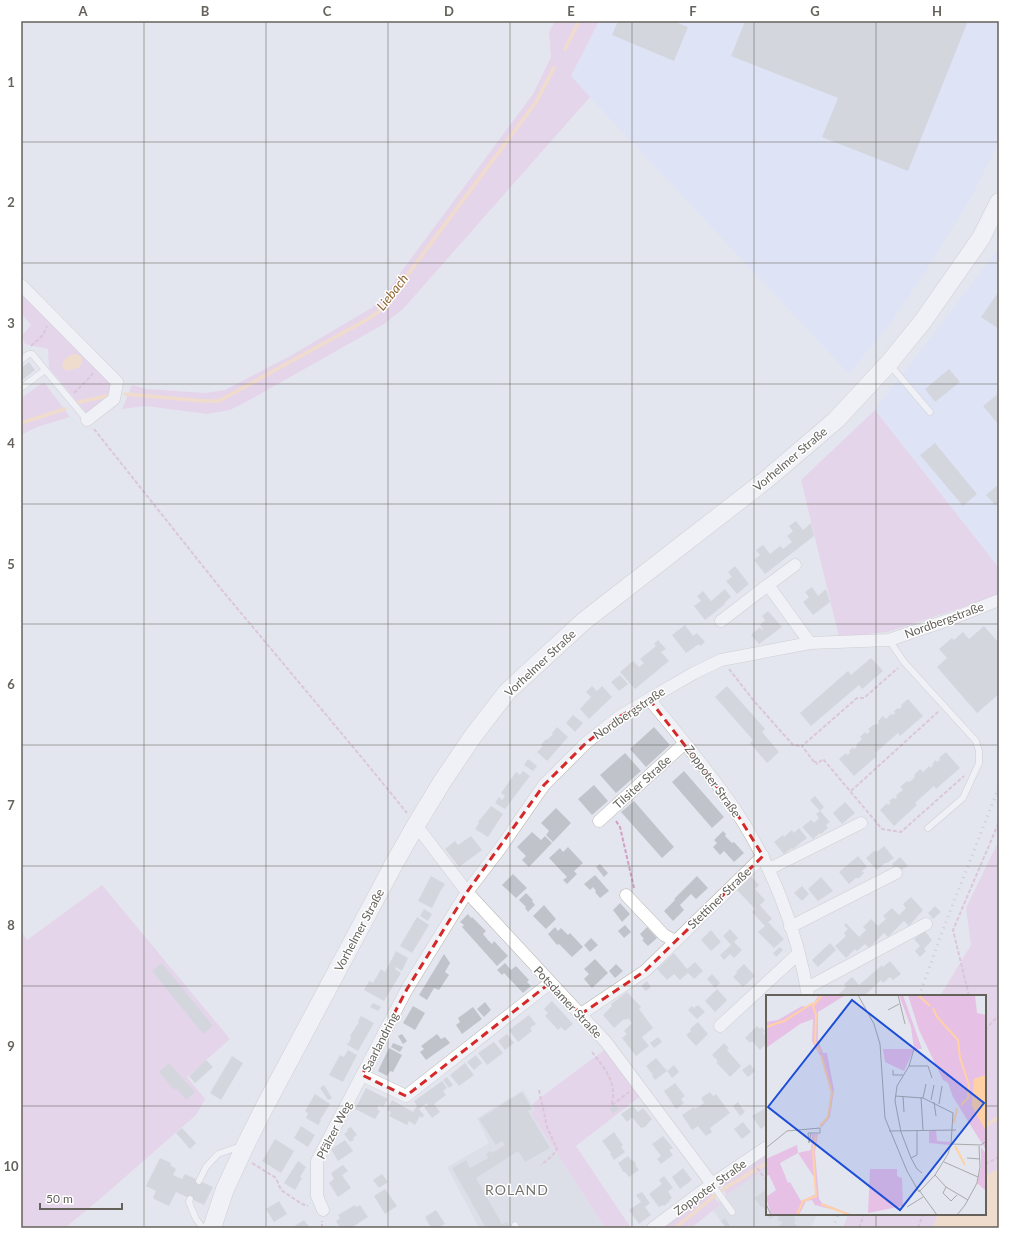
<svg xmlns="http://www.w3.org/2000/svg" width="1020" height="1249" viewBox="0 0 1020 1249" font-family="Lato,sans-serif">
	<rect width="100%" height="100%" fill="#e4e6ef"/>
	<path fill="#d9e0ff" d="M599,21h400v122l-28,55 -45,73 -34,50 -43,53 -279,-298z
		M999,248v320l-124,-158z"/>
	<path fill="#d5d8e1" d="M523,1090l12,20 -4,3 74,115h-126l-32,-61 42,-24 -12,-25z
		M767,1165v49h50l-6,14h-86l-14,-21 46,-38z"/>
	<path fill="#e7c0e5" d="M555,21h44l-28,55 19,21 -187,212 -19,15 -138,78 -16,8 -23,4 -61,-8 -24,3 10,-24 14,4 59,4 20,-3 65,-34 83,-49 12,-11 13,-20 135,-182 18,-37 -2,-25z
		M21,293l89,89 1,16 -24,16 -38,-46 -1,-19 -23,-5 -3,-8 9,-11 -10,-12z
		M44,382l26,35 -33,10 -16,8v-37z
		M875,410l124,158v27l-111,37 -49,5 -38,-157z
		M999,840v329l-14,7v-180h-45l31,-51 -5,-37z
		M102,885l128,154 -43,38 18,22 -9,16 -96,84 -35,29h-42l-2,-2v-295l6,9z
		M607,1048l35,47 -66,51 55,82h-26l-74,-115 4,-3 -3,-5 9,-8z
		M767,1149v19l-41,27 -5,-14z
		M709,1190l11,15 -29,23h-34z
		M848,1214h90l-5,14h-90z"/>
	<path fill="#ffd1a4" d="M76,354l5,3 1,5 -3,6c-5,0 -8,2 -13,3l-4,-5c2,-8 6,-10 14,-12z
		M999,1169v59h-66l5,-14h47v-38z"/>
	<g fill="none" stroke-linecap="round" stroke-linejoin="round">
		<path stroke="#ffd1a4" stroke-width="3.5" d="M565,49l14,-28
			M125,394l79,7h15l149,-82 10,-7 13,-15 145,-195 18,-34
			M79,402l32,-7
			M21,423l44,-14
			M985,1126l14,-9
			M675,1228l37,-30 13,-10 42,-25"/>
	</g>
	<path fill="#c0c4ca" d="M618,21h55l15,6 -14,34 -62,-26z
		M745,21h223l-60,150 -86,-34 16,-39 -107,-42z
		M999,291v38l-18,-12z
		M29,362l6,8 -14,11v-13z
		M949,369l11,13 -25,20 -10,-13z
		M998,394l1,1v30l-16,-19z
		M935,443l42,51 -14,12 -43,-51z
		M999,484v18l-4,3 -9,-10z
		M796,521l7,9 8,-7 3,13 -49,38 -11,-14 6,-5 -4,-5 7,-5 7,9 10,-8 3,3 9,-7 -5,-6 6,-5 -4,-5z
		M735,566l14,18 -12,10 -11,-13 6,-4 -4,-5z
		M812,587l6,9 8,-7 4,13 -17,13 -10,-13 6,-5 -4,-5z
		M725,589l6,8 -7,6 1,1 -20,16 -11,-14 7,-5 -4,-5 6,-5 8,10z
		M768,611l14,16 -23,17 -8,-9 9,-8 2,3 1,-1 -3,-4 5,-5 -3,-4z
		M685,625l8,11 4,-3 8,9 -5,4 -1,-2 -13,9 -14,-18z
		M984,626l15,17v51l-22,19 -40,-46 10,-9 -8,-9 13,-11 2,2 9,-8 6,7z
		M658,640l8,9 -5,3 8,9 -34,28 -15,-17 13,-11 6,6 5,-4 -4,-4 16,-13 -2,-2z
		M871,658l12,13 -21,18 -3,-4 -48,41 -11,-13 48,-42 3,4z
		M620,675l8,9 -9,7 -8,-9z
		M592,686l5,5 5,-5 10,11 -23,22 -9,-10 11,-12 -5,-5z
		M727,686l38,43 -3,3 17,20 -12,11 -17,-20 3,-3 -38,-43z
		M908,699l15,17 -23,20 -2,-3 -23,20 2,3 -23,20 -15,-17 7,-6 1,2 3,-2 -1,-2 4,-4 1,2 3,-2 -1,-2 6,-6 -2,-2 5,-5 2,2 3,-3 -2,-2 7,-5 1,1 3,-2 -1,-2 5,-5 3,3 5,-5 2,1 2,-2 -1,-2 4,-3 1,1 3,-2 -1,-2z
		M573,715l10,8 -8,9 -9,-9z
		M557,727l11,10 -21,24 -10,-9 6,-6 -2,-1 4,-5 2,-1v1l6,-6 -1,-1z
		M654,727l16,18 -24,22 -16,-18z
		M946,752l14,16 -24,21 -2,-3 -19,17 2,2 -23,21 -14,-16 7,-7 1,2 3,-2 -2,-2 4,-3 2,1 2,-2 -1,-2 7,-5 -3,-3 7,-6 2,1 3,-2 3,-3 -1,-2 6,-6 3,3 6,-6 2,2 2,-3 -1,-1 4,-4 1,2 3,-2 -1,-2z
		M625,753l16,18 -25,22 -16,-18z
		M528,759l9,7 -4,5 -9,-6z
		M523,771l7,5 -25,33 -10,-6 4,-6 3,3 3,-4 -4,-3 15,-21 4,3z
		M684,771l40,46 -12,11 -40,-46z
		M594,785l14,16 -16,14 -14,-16z
		M815,796l9,11 -4,4 10,11 -4,3 2,3 -7,6 -1,-1 -7,6 -11,-12 9,-7 3,3 5,-5 -3,-4 4,-3 -10,-11z
		M634,801l40,46 -12,11 -41,-46z
		M845,802l10,11 -13,11 -9,-11z
		M491,806l12,8 -15,23 -13,-8 4,-6 -1,-1z
		M556,808l15,15 -18,19 -7,-7 3,-4 -8,-8z
		M799,828l8,10 -14,11 -1,-1 -8,6 -10,-12 9,-7 1,2 8,-7 2,3z
		M723,831l3,3 -1,2 7,7 2,-1 10,11 -10,9 -10,-11 -4,4 -7,-8 4,-4 -3,-3z
		M532,832l9,8 4,-4 7,7 -23,24 -7,-7 4,-4 -9,-9z
		M471,836l11,14 -23,17 -14,-18 10,-8 3,4z
		M884,846l10,12 -7,5h-2l-8,7 -11,-12 8,-7h4z
		M568,847l15,16 -9,8 3,3 -10,10 -4,-4 4,-3 -18,-19 11,-10 3,4z
		M858,856l9,11 -5,4 2,2 -5,5h-3l-7,6 -10,-12z
		M900,857l8,9 -11,6 -5,-8z
		M600,864l8,9 -4,4 -8,-10z
		M513,874l14,14 -11,10 -14,-13z
		M595,875l14,16 -9,7 -5,-6 1,-1 -3,-4 -3,3 -6,-6z
		M750,875l9,10 -4,4 10,11 -5,5 12,14 -4,3 16,17 -10,9 -16,-16 7,-6 -13,-14 3,-3 -19,-20z
		M431,876l14,8 -4,6 -9,18 -14,-7z
		M697,876l11,12 -12,11 -5,-5 -11,11 4,5 -11,11 -9,-10 11,-11 -1,-1z
		M821,877l12,14 -15,10 -10,-12z
		M802,886l7,8 -7,7 -8,-8z
		M526,893l7,7 -1,1 3,4 -7,7 -3,-4 1,-1 -7,-7z
		M911,897l12,13 -14,16 -5,-5 -16,16 -4,-4 -15,15 -4,-4 -8,7 -2,-2 -9,9 -11,-12 11,-10 -2,-3 4,-4 -4,-4 2,-2 13,14 7,-7 -3,-3 8,-8 7,7 8,-7 -3,-3 9,-8 7,7 7,-7 -3,-4z
		M620,903l10,11 -8,8 -9,-12z
		M544,905l12,14 -10,10 -13,-13z
		M935,906l6,6 -8,7 -5,-6z
		M424,909l8,5 -4,7 -8,-5z
		M468,914l3,4 1,-1 14,14 -3,3 4,5 5,5 2,-3 14,15 -11,10 -35,-39 2,-2 -4,-3z
		M417,917l12,8 -17,28 -12,-7z
		M625,925l6,7 -7,6 -6,-7z
		M555,927l3,4 3,-3 7,7 2,-2 13,14 -11,10 -13,-13 -2,1 -9,-11z
		M647,927l10,11 -9,8 -6,-6 2,-1 -4,-5z
		M730,929l8,9 -4,4 8,8 -8,8 -4,-4 -6,6 -4,-5 11,-10 -8,-9z
		M711,930l10,12 -10,9 -10,-11z
		M924,930l8,10 -8,9 2,2 -6,6 -5,-6 5,-5 -6,-7 4,-3z
		M591,938l7,7 -8,7 -6,-7z
		M830,943l6,7 -18,17 -6,-7z
		M780,947l3,3 -7,7 -3,-4z
		M396,951l12,7 -6,13 -6,-4 -1,2 6,4 -17,28 -20,-11 5,-9 4,2 8,-14 4,3z
		M674,953l13,16 8,-7 8,9 -9,8 -6,-6 -8,7 -6,-6 -7,6 -10,-11z
		M444,954l6,9 -5,9 4,3 -10,15 -5,-2 -7,12 -8,-5z
		M595,959l13,14 -16,15 -8,-9 5,-5 -5,-5z
		M890,961l11,13 -8,6 -3,-3 -7,6 -2,-3 -17,16h-27l9,-9 -2,-3 8,-7 7,8 23,-20 1,2z
		M162,963l51,63 -10,8 -51,-63z
		M505,963l6,7 5,-4 13,14 -2,2 4,4 -8,7 -19,-20 -2,2 -5,-5z
		M616,964l7,7 -8,7 -6,-7z
		M744,964l11,12 -12,11 -10,-10 4,-4 -1,-1z
		M712,974l8,9 -5,5 -8,-9z
		M647,981l4,6 -5,4 -5,-5z
		M717,989l10,11 -12,12 -10,-11z
		M627,992l14,15 -2,2 14,19 -11,9 7,9 -13,10 -14,-18 5,-4 -3,-3 8,-8 -4,-5 -2,2 -2,-1 -10,9 -11,-13 9,-9 -1,-2z
		M552,1001l21,23 -8,7 -4,-4 -3,3 -13,-14 3,-3 -4,-4z
		M485,1002l6,8 -7,7 -7,-8z
		M373,1003l8,4 -3,4 -8,-4z
		M698,1005l7,7 -8,7 -9,-9 4,-4 2,2z
		M413,1006l12,7 -10,17 -12,-7z
		M473,1007l9,12 -20,15 -6,-9 4,-3 -2,-4z
		M529,1015l7,9 -6,4 2,3 -14,11 -9,-12z
		M361,1016l13,7 -16,28 -12,-7v-1l2,1 3,-6 -1,-2 9,-14 -1,-1z
		M698,1022l10,12 -12,12 -10,-11 5,-4 -1,-2z
		M757,1026l3,3 2,-2 3,4 -2,2 4,3v7l-7,7 -8,-9 -2,2 -5,-5z
		M402,1034l5,7 -4,3 -5,-8z
		M437,1034l4,5 4,-2 5,6 -24,17 -6,-8 4,-3 -3,-3z
		M507,1034l7,9 -9,7 -7,-9z
		M658,1037l4,5 -8,6 -4,-5z
		M494,1042l9,11 -16,12 -9,-12z
		M393,1043l10,4 -3,5 -9,-5z
		M724,1043l5,5 -2,2 14,16 -11,11 -14,-15 2,-1 -6,-6z
		M389,1048l13,7 -9,17 -3,-1 -3,5 -9,-5z
		M348,1050l9,5 -14,27 -14,-7 11,-20 4,2z
		M476,1055l6,8 -8,7 -7,-8z
		M232,1056l11,7 -22,37 -11,-7z
		M656,1058l11,13 7,-6 5,7 -7,6 -5,-7 -12,9 -3,-4 1,-1 -7,-9z
		M206,1060l7,7 -18,16 -6,-7z
		M169,1063l26,29 -9,8 -10,-12 -2,2 -15,-18z
		M465,1063l9,12 -15,11 -9,-11z
		M750,1064l5,7 -7,6 -6,-7z
		M447,1077l6,8 -4,3 -6,-8z
		M442,1081l5,7 -4,3 3,4 -12,9 6,8 -8,6 -8,-11 4,-2 -1,-2 -8,6 5,6 -2,3 -2,-2 -5,9 -6,-4 -2,4 -18,-9 2,-4 -4,-2 5,-10 21,12 4,-6 -3,-5z
		M675,1083l10,13 -4,3 3,4 -8,6 -12,-18z
		M324,1085l8,13 -4,2 -8,-12z
		M366,1088l22,11 -5,8 -4,-2 -2,4 3,2 -5,8 -20,-10z
		M522,1092l10,17 -4,2 22,37 -25,14 -7,-11 -42,27 26,46 5,-2 3,6h-24l-34,-60 14,-8 4,8 18,-10 -2,-4 4,-3 2,2 13,-8 -3,-4 -6,4 -17,-26z
		M710,1092l3,4 3,-2 14,19 -20,15 2,4 -6,4 -8,-10 -6,4 -10,-15 12,-8 1,2 9,-6 -3,-5z
		M315,1094l15,10 -10,16 1,1 -3,4 -12,-7 2,-5 -3,-2z
		M738,1102l7,10 -5,4 -7,-10z
		M615,1105l4,4 -6,5 -3,-5z
		M633,1106l5,6 5,-4 9,11 -7,8 -4,1 -9,-11 -5,5 -6,-8z
		M767,1107v17l-6,5 -9,-13z
		M743,1122l8,10 -9,7 -8,-10z
		M301,1126l14,9 -7,12 -14,-9z
		M351,1127l6,8 -4,3 1,2 -4,2 -6,-8 4,-3 -1,-2z
		M182,1128l14,15 -6,6 -14,-16z
		M614,1132l9,13 -2,2 4,5 -11,8 -4,-6 1,-1 -9,-12z
		M663,1136l10,12 -4,2 4,5 -12,9 -4,-5 4,-3 -9,-12z
		M275,1139l19,12 -13,22 -19,-12z
		M345,1140l8,11 -15,10 -7,-12z
		M628,1156l4,5 1,-1 3,4 -1,1 4,5 -10,7 -4,-5 -3,-1v-2l-4,-6z
		M160,1158l11,5 -1,2 6,4 -3,6 9,4 3,-5 28,13 -9,18 -28,-13 -7,14 -15,-7 -1,-2 3,-6 -10,-5z
		M298,1161l8,6 -6,10 2,1 -7,12 -11,-7z
		M343,1165l5,6 -6,4 9,13 -13,9 -9,-14 5,-4 -3,-6z
		M683,1168l9,12 -12,9 -8,-12z
		M382,1174l6,8 -9,6 -6,-8z
		M664,1176l9,12 -5,3 4,7 -3,2 1,1 -6,5 -1,-1 -4,2 -10,-13 13,-10 -3,-4z
		M385,1189l12,17 -12,8 -11,-18z
		M767,1189v24l-5,-7 -1,1 -7,-9z
		M642,1192l8,11 -5,4 6,8 -12,9 -10,-14 12,-8 -5,-7z
		M279,1201l8,13 -13,8 -8,-13z
		M355,1205l1,2 4,-2 8,12 -17,11h-11l-4,-7 4,-3 -2,-3z
		M436,1210l9,14 -6,4h-8l-6,-11z
		M767,1214h26l3,6 -2,2 4,6h-21l5,-5 -2,-3 -2,1 -1,-1 2,-2 -3,-3 -6,4 -4,-4z
		M725,1218l5,8 -3,2 -6,-7z
		M304,1220l6,8h-18z"/>
	<g fill="none" stroke-linecap="round" stroke-linejoin="round">
		<g stroke="#b4b3ad" stroke-width="7">
			<path id="service" d="M21,360l8,-6h3l55,66
				M890,365l40,47
				M21,388l24,-18
				M889,640l15,22 72,79 3,10v12l-16,35 -35,30
				M199,1181l7,-14 12,-13 23,-8
				M712,1184l20,28
				M190,1199l-1,3 7,17 7,9
				M515,1225l1,3"/>
		</g>
		<g stroke="#b4b3ad" stroke-width="13">
			<path id="minor" d="M21,285l96,97 -3,17 -27,21
				M795,565l-27,20 42,58
				M721,621l47,-36
				M649,699c29,35 59,71 85,109 37,55 64,124 74,188
				M599,821l86,-78
				M416,825l51,67 139,150 106,142
				M769,869l92,-46
				M626,895l38,40 11,6
				M790,927l106,-54
				M550,983l-144,113 -44,-21 45,-86 60,-97 32,-42 45,-65 42,-42 33,-26 30,-18 45,-26 27,-13 89,-17 79,-3 62,-21 48,-19
				M807,988l119,-64
				M581,1014l64,-43 118,-115
				M720,1026l79,-73
				M323,1210l-6,-14v-35l45,-86
				M653,1228l59,-44 55,-37"/>
		</g>
		<g stroke="#b8b5af" stroke-width="19">
			<path id="secondary" d="M212,1228l13,-39 21,-45 18,-36 131,-246 21,-37 26,-43 31,-46 34,-44 77,-71 183,-142 69,-59 53,-57 34,-42 58,-83 18,-36"/>
		</g>
		<path stroke="#d29fc2" stroke-width="2" stroke-dasharray="4 2" stroke-linecap="butt" d="M31,346l12,-11 4,-9
			M74,393l16,-16 3,-4
			M94,429l127,160 142,170 44,54
			M729,669l25,32 39,44 9,1
			M815,761l2,3 6,-5 59,70 19,3 63,-56
			M814,762l-12,-16 55,-48h7l34,-30
			M851,791l88,-80
			M616,821l4,6 14,61
			M969,996l-16,-66 46,-108
			M985,1030l14,-15
			M592,1052c9,12 21,25 21,41 1,4 -1,9 -2,13
			M539,1090l8,37 10,22 -5,7 -11,9
			M612,1105l17,-13
			M252,1163l24,15 5,12 21,14 6,2
			M985,1164l14,-7
			M757,1168l9,12h1
			M322,1228v-7
			M859,1228l5,-14
			M918,1228l5,-14"/>
		<use href="#service" stroke="#fff" stroke-width="6"/>
		<use href="#minor" stroke="#fff" stroke-width="12"/>
		<use href="#secondary" stroke="#fff" stroke-width="18"/>
		<path stroke="#b1b0af" stroke-width="3" stroke-dasharray="1 5" stroke-linecap="butt" d="M919,996l26,-72 54,-137
			M833,1228l5,-14"/>
	</g>
	<path d="M0 0H1020V1249H0ZM649,699l85,110 29,47 -118,115 -64,43 -31,-31 -144,113 -44,-21 45,-86 60,-97 77,-107 42,-42 33,-26z" fill="#e4e6ef" fill-opacity=".55" fill-rule="evenodd"/>
	<path fill="none" stroke="#d62828" stroke-width="3" stroke-dasharray="8 5" stroke-linejoin="round" d="M649,699l85,110 29,47 -118,115 -64,43 -31,-31 -144,113 -44,-21 45,-86 60,-97 77,-107 42,-42 33,-26z"/>
	<path fill="none" stroke="#65625c" stroke-width="1" stroke-opacity="0.55" d="M144,21v1207M266,21v1207M388,21v1207M510,21v1207M632,21v1207M754,21v1207M876,21v975M21,142h978M21,263h978M21,384h978M21,504h978M21,624h978M21,745h978M21,866h978M21,986h978M21,1106h746M985,1106h14M876,1214v14"/>
	<g text-anchor="middle" dominant-baseline="central" stroke-width="3" stroke-linejoin="round" paint-order="stroke">
		<g font-size="12" fill="#65625c" stroke="#fff">
			<text transform="translate(790 459) rotate(-40)">Vorhelmer Straße</text>
			<text transform="translate(944 620) rotate(-20)">Nordbergstraße</text>
			<text transform="translate(540 663) rotate(-43)">Vorhelmer Straße</text>
			<text transform="translate(629 713) rotate(-34)">Nordbergstraße</text>
			<text transform="translate(713 781) rotate(54)">Zoppoter Straße</text>
			<text transform="translate(642 782) rotate(-42)">Tilsiter Straße</text>
			<text transform="translate(719 898) rotate(-44)">Stettiner Straße</text>
			<text transform="translate(359 930) rotate(-62)">Vorhelmer Straße</text>
			<text transform="translate(568 1002) rotate(47)">Potsdamer Straße</text>
			<text transform="translate(380 1042) rotate(-63)">Saarlandring</text>
			<text transform="translate(334 1130) rotate(-63)">Pfälzer Weg</text>
			<text transform="translate(710 1187) rotate(-36)">Zoppoter Straße</text>
		</g>
		<g font-size="13" font-style="italic" fill="#906834" stroke="#fff">
			<text transform="translate(392 292) rotate(-52)">Liebach</text>
		</g>
		<g font-size="14" letter-spacing="1" fill="#77736d" stroke="#fff">
			<text x="517" y="1189">ROLAND</text>
		</g>
	</g>
	<g transform="translate(766 995)">
		<rect width="220" height="220" fill="#e4e6ef"/>
		<path d="M53,0l25,1 -26,16v28l5,13h4l7,37 -4,27 -9,11 -1,-3 8,-9 3,-23 -9,-34 -10,-18 1,-22 -13,5 -34,24v-26l12,-2 24,-14 4,1 7,-3zM133,0h4l19,54h-8l-10,22 -19,-9 -2,-13h31l-3,-22zM142,0h67l2,18 9,2v60l-12,4v19l12,33v19l-33,-53 -5,-14 -5,-3 -24,-50zM163,135h7l1,11 13,1v3l-21,-2zM46,139h6l-3,18 4,47 3,4 31,12 -38,-10 -3,-5 -6,1 -7,14h-28l-5,-18 10,-7 -7,-15 -3,1v-17l31,-14 1,8 13,-3zM32,158l16,24 2,17 -15,7 -11,-19 -2,1 -8,-20zM215,152l5,7 -1,36 -8,-7 4,-15zM104,174h27v7l5,2 1,28 -35,7z" fill="#e7c0e5" fill-rule="evenodd"/>
		<path d="M220,80v56l-14,-25 2,-27z" fill="#ffd1a4"/>
		<path fill="none" stroke="#ffd1a4" stroke-width="2" d="M152,0l12,11M167,13l4,9 21,23 2,18 9,27 -1,13 -7,7M0,32l18,-6 29,-18M54,57l-5,-10 1,-27 -3,-9 9,-11M188,128l3,-15M54,131l8,-9 4,-24 -11,-38M189,151l10,19M55,209l29,11M31,220l6,-14 13,-5 -3,-45 3,-16"/>
		<path fill="none" stroke="#a9a9ab" stroke-width="1" d="M92,0l16,29 6,20 5,74 22,53 12,21M132,0l7,29M122,15l11,-6M148,54l-5,17 -12,20 -2,15 6,31 10,26 6,-3v-25M143,71h19l4,12M127,75v5h10M129,101l28,2 30,15 -2,31 -3,10 -13,21 -16,17M137,101l1,16M155,102l2,33M157,103l3,-14M165,105l3,-15M168,107l2,14M173,109l3,-18M123,136l67,-1M185,149l30,1 4,-3M0,153l21,-17 33,-3v5h-9l-2,10 -1,-10h3M145,163l6,11 5,4M201,163l13,1M178,167l34,15M169,180l11,12 22,13M180,192l-3,6 8,8 6,-6M153,195l18,25M0,209l5,11M141,212l16,-10M191,220l8,-10 12,-22 3,-16 -1,-21"/>
		<path fill="#1d4ed8" fill-opacity="0.15" stroke="#1d4ed8" stroke-width="2" d="M86,5l132,103 -84,107 -132,-103z"/>
		<rect width="220" height="220" fill="none" stroke="#65625c" stroke-width="2"/>
	</g>
	<rect width="1020" height="1249" fill="none" stroke="#ffffff" stroke-width="44"/>
	<path d="M40 1203v6h82v-6" fill="none" stroke="#65625c" stroke-width="2"/>
	<text x="46" y="1203" font-size="12" fill="#65625c" stroke="#ffffff" stroke-width="3" paint-order="stroke">50 m</text>
	<rect x="22" y="22" width="976" height="1205" fill="none" stroke="#65625c" stroke-width="1.5"/>
	<g font-size="13" text-anchor="middle" font-weight="bold" fill="#65625c">
		<text x="83" y="16">A</text>
		<text x="205" y="16">B</text>
		<text x="327" y="16">C</text>
		<text x="449" y="16">D</text>
		<text x="571" y="16">E</text>
		<text x="693" y="16">F</text>
		<text x="815" y="16">G</text>
		<text x="937" y="16">H</text>
		<text x="11" y="87">1</text>
		<text x="11" y="207">2</text>
		<text x="11" y="328">3</text>
		<text x="11" y="448">4</text>
		<text x="11" y="569">5</text>
		<text x="11" y="689">6</text>
		<text x="11" y="810">7</text>
		<text x="11" y="930">8</text>
		<text x="11" y="1051">9</text>
		<text x="11" y="1171">10</text>
	</g>
</svg>
